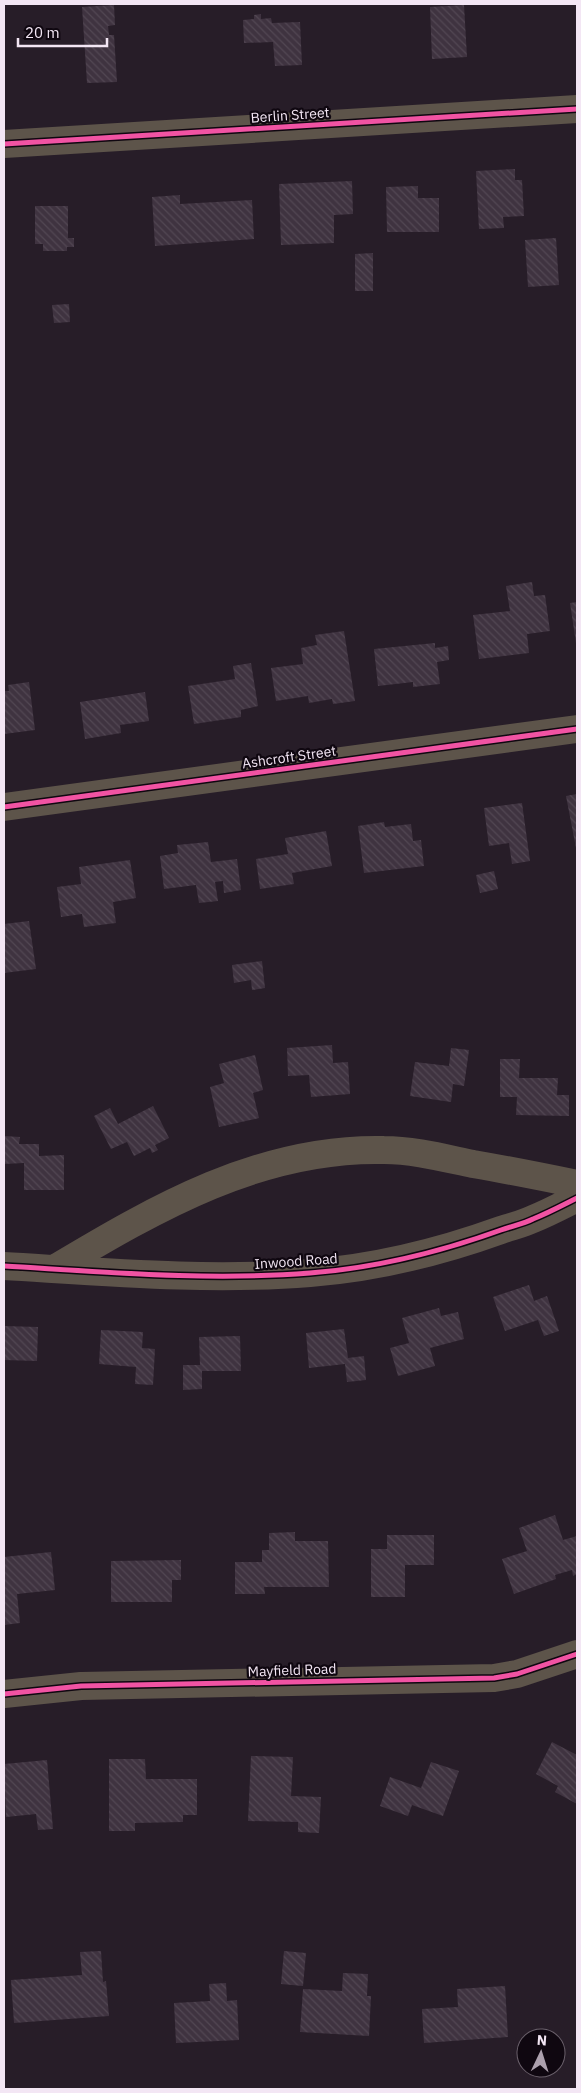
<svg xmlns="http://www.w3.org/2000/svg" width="581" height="2093" viewBox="0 0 581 2093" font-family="'IBM Plex Sans',sans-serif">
	<defs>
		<pattern id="building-back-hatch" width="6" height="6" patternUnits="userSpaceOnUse" patternTransform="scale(1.25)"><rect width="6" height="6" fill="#3f3340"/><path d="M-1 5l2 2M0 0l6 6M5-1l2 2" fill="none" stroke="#524753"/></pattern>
	</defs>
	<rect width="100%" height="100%" fill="#271d28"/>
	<path fill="url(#building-back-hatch)" d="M114,5l1,20 -7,1 1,9h5l3,47 -30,1 -5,-76z
		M464,5l3,52 -35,2 -2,-52z
		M261,14v5l10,-1 1,5 28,-1 2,43 -27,1 -2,-24 -29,1 -1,-23 11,-1v-4z
		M515,169v11h7l2,36 -21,1 1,11 -25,1 -3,-58z
		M352,181l1,33 -19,1v28l-53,2 -2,-61z
		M418,186v12h21v34h-52l-1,-45z
		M180,195v9l72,-4 2,39 -99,7 -3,-49z
		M35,206h33v32h6v9h-7v4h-24v-7h-8z
		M556,238l3,47 -31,2 -3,-47z
		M373,253v38h-18v-37z
		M69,304l1,18 -16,1 -2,-18z
		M532,582l2,14 11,-1 5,36 -23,3 2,19 -50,6 -6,-44 37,-4 -4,-25z
		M577,602v41h-1l-6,-40z
		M344,631l11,70 -22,3 -1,-5 -23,4 -1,-7 -32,5 -5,-33 32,-4 -2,-16 16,-3 -2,-10z
		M435,643v5l13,-2 1,14 -12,2 3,22 -27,3v-5l-35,4 -4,-37z
		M251,663l7,43 -17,4v7l-47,7 -6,-38 47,-7 -2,-13z
		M29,682l6,48 -31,4v-43h5l-1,-6z
		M145,692l4,29 -29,4 1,8 -36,6 -5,-37z
		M577,794v54h-1l-10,-52z
		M522,803l8,58 -18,3 -3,-21 -20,3 -5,-38z
		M384,822l1,5 26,-3 2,17 8,-1 3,26 -60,7 -6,-47z
		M326,831l6,35 -40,7 2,11 -34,5 -4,-30 32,-5 -3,-16z
		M208,842l3,20 26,-3 4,31 -17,3 -1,-12 -8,1 3,19 -19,2 -3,-18 -32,4 -4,-33 18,-3 -1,-8z
		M130,860l6,38 -23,4 3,21 -32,4 -2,-13 -21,3 -4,-30 24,-3 -2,-17z
		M494,871l4,18 -18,4 -4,-18z
		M29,921l7,48 -32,4v-49z
		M262,961l3,27 -13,2 -1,-10 -17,3 -2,-18z
		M332,1045l1,18 15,-1 2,32 -39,3 -2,-22 -21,1 -1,-28z
		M451,1048l18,2 -5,36 -11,-2 -2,18 -41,-6 5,-34 34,4z
		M255,1055l8,35 -10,3 6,25 -40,9 -9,-40 14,-4 -5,-19z
		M500,1059h20l-1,19h39l-1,17h12v21l-53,-1 1,-18h-17z
		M153,1106l16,32 -14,7 3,5 -6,3 -2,-5 -16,8 -7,-14 -16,7 -17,-33 16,-8 8,16z
		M4,1136l16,1 -1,7h20v12l25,-1v35h-40v-27l-20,1z
		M529,1285l5,16 13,-5 12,35 -15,5 -6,-16 -33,11 -12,-34z
		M439,1308l2,8 17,-4 6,27 -34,9 5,18 -37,10 -8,-28 19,-5 -7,-25z
		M4,1326l34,1 -1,34 -33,-1z
		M344,1329l4,29 16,-2 2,24 -19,2 -2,-18 -36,4 -3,-35z
		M101,1330l42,2 -1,16 13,1 -2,36 -18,-1 1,-17 -37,-3z
		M240,1336l1,35h-39v18l-19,1v-25h17l-1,-28z
		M555,1515l8,25 14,-4v38l-4,2 -1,-6 -17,5 1,4 -42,15 -12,-35 25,-8 -8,-23z
		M295,1532v9h33l1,46h-65l1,7h-30v-32h27v-12h7v-17z
		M387,1535h47v30h-29v32h-34v-48h16z
		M51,1552l4,38 -38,4 3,29 -16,2v-68z
		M181,1560v20h-9v22h-61v-41z
		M552,1742l25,13v49l-22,-12 3,-6 -22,-12z
		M251,1756l42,1 -2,39 30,1 -2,36 -21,-1v-10l-50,-1z
		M109,1759h36l1,20h51v36h-14v7l-48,1v8h-26z
		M47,1760l6,69 -15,1 -2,-16 -30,3 -2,-53z
		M431,1762l28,9 -16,45 -31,-11 -4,11 -28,-10 10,-29 31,11z
		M101,1951l2,31 3,-1 3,35 -95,7 -3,-43 71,-5 -2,-23z
		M284,1951l22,2 -3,33 -22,-2z
		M343,1973l25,1 -1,22h4l-2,40 -69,-4 3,-43 39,2z
		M226,1983l1,18 10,-1 2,40 -63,3 -2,-40 36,-2 -1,-17z
		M505,1986l3,51 -84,6 -2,-34 36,-2 -1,-18z"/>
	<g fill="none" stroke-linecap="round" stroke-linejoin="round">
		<path stroke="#5d544a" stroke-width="28" d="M4,144l573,-35
			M4,807l573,-78
			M4,1266c101,6 204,15 306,7 65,-5 130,-21 191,-43 11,-4 22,-6 32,-11 15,-6 30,-14 44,-21
			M54,1269c102,-61 207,-122 330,-119 30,0 60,8 89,14 35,6 70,13 104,20
			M4,1694l77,-8 413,-8 23,-4 60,-20"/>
		<g stroke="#0f0710" stroke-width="8">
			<path id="cycleway" d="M4,144l573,-35
				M4,807l573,-78
				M4,1266c101,6 204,15 306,7 65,-5 130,-21 191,-43 11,-4 22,-6 32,-11 15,-6 30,-14 44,-21
				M4,1694l77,-8 413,-8 23,-4 60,-20"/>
		</g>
		<use href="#cycleway" stroke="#f153a3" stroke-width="5"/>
	</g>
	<g text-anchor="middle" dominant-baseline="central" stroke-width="4.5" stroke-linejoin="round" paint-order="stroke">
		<g font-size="14" fill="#f3e6f4" stroke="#0f0710">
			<text transform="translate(290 115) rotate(-4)">Berlin Street</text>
			<text transform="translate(289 757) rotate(-8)">Ashcroft Street</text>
			<text transform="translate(296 1261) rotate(-4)">Inwood Road</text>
			<text transform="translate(292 1670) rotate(-2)">Mayfield Road</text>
		</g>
	</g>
	<rect width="581" height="2093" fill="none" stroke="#f3e6f4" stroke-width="10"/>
	<g transform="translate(541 2053) rotate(4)"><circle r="24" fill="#0f0710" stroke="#6a606b"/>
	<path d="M0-4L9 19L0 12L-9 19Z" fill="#aca0ad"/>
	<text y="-8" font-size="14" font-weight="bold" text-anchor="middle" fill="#f3e6f4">N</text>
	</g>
	<path d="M18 38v8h89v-8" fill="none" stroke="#f3e6f4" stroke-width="2.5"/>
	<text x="25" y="38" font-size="15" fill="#f3e6f4" stroke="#0f0710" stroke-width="4" paint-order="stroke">20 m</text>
</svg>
